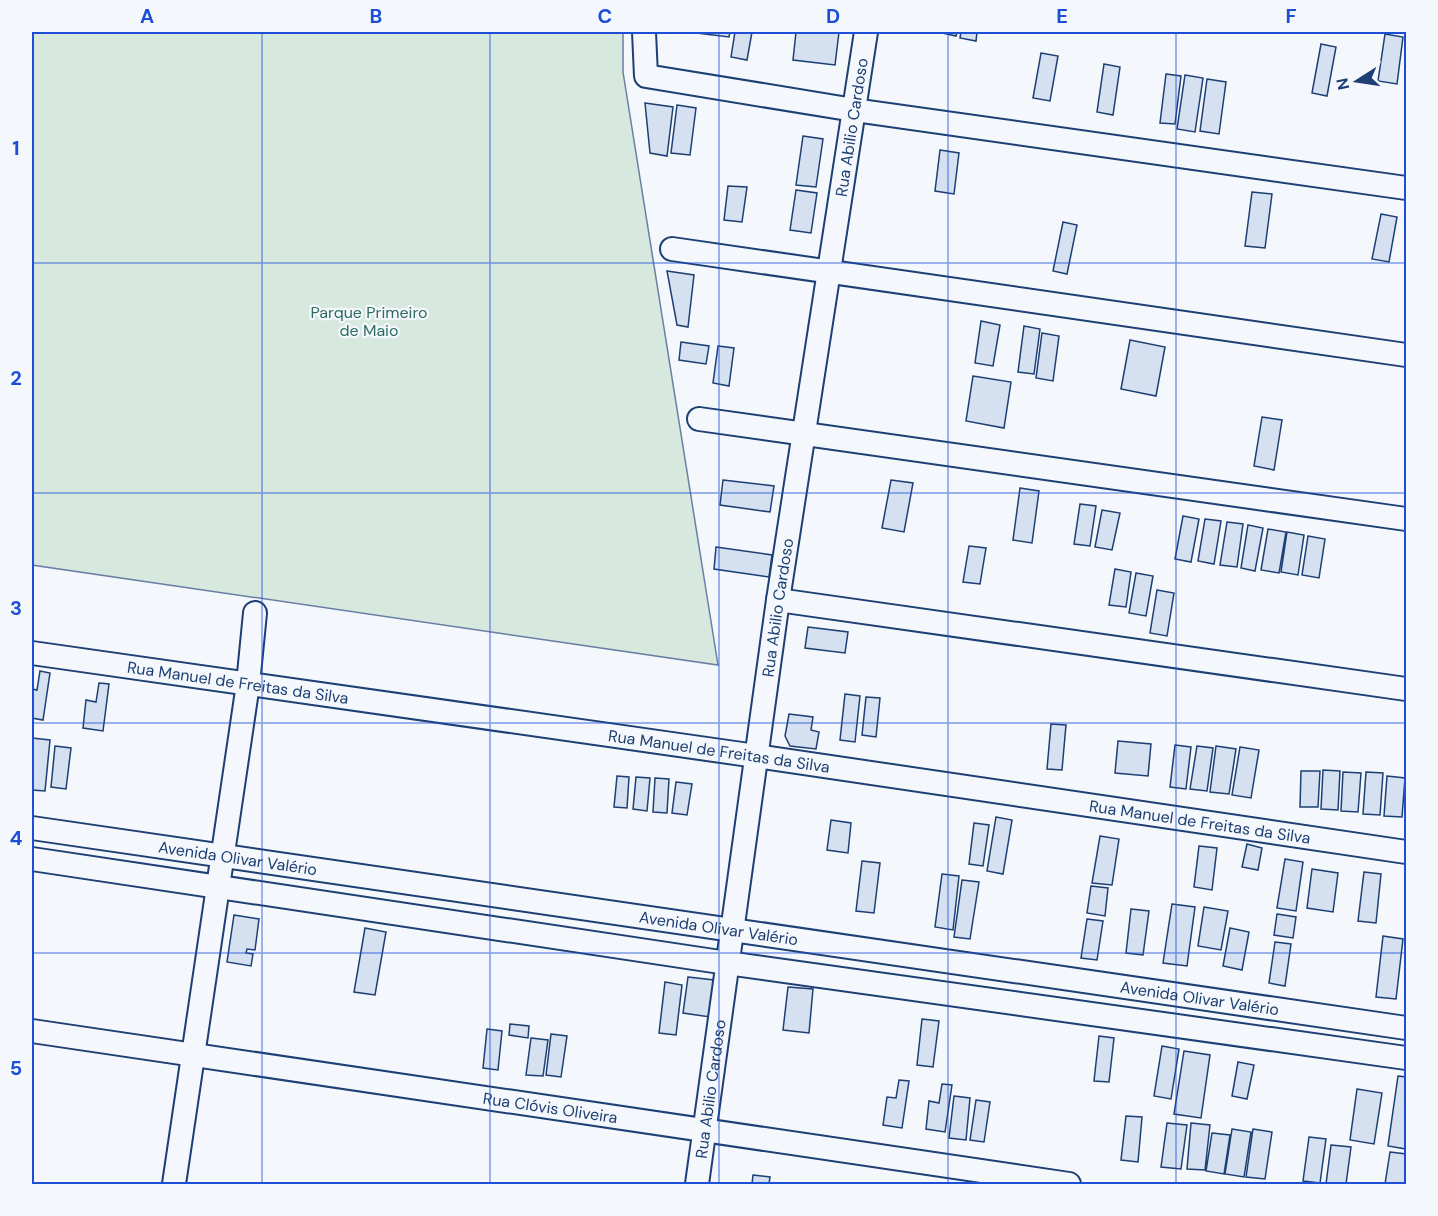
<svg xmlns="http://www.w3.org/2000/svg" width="1438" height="1216" viewBox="0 0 1438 1216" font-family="'DM Sans',sans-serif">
	<rect width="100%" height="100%" fill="#f4f7fb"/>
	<path fill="#d7e8df" stroke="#687fa3" stroke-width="1.5" d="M32,32h591v40l95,593 -686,-100z"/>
	<path fill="#d5e0f0" stroke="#1d3f73" stroke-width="1.5" d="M688,32h42l-1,5z
		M735,32h17l-5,28 -16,-3z
		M796,32h43l-4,33 -42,-5z
		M938,32h19l-1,4z
		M961,32h16l-1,9 -16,-3z
		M1385,34l18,3 -6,47 -19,-3z
		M1321,44l15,3 -9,49 -15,-3z
		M1041,53l17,3 -8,45 -17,-3z
		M1104,64l16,3 -7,48 -16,-3z
		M1166,74l15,2 -6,48 -15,-1z
		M1185,75l18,3 -8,54 -18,-3z
		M1207,79l19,3 -7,52 -19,-3z
		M645,103l28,4 -6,49 -17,-3z
		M677,105l19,3 -6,47 -19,-2z
		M803,136l20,3 -7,48 -20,-2z
		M940,150l19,3 -5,41 -19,-3z
		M728,186l19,1 -5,35 -18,-2z
		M796,190l21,3 -6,40 -21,-3z
		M1252,192l20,2 -7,54 -20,-2z
		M1381,214l16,3 -8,45 -17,-3z
		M1063,222l14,3 -10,49 -14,-3z
		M667,271l27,4 -6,52 -11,-2z
		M981,321l19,4 -7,41 -18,-3z
		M1024,326l16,3 -6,45 -16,-2z
		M1042,333l17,3 -6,45 -17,-3z
		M1130,340l35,7 -9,49 -35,-7z
		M681,342l28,4 -3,18 -27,-4z
		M718,346l16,2 -5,38 -16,-3z
		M973,376l38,6 -7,46 -38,-7z
		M1262,417l20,3 -8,50 -20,-4z
		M723,480l51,6 -4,26 -50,-7z
		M891,480l22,3 -9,49 -22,-4z
		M1020,488l19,3 -7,52 -19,-3z
		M1080,504l16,2 -6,40 -16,-2z
		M1102,510l18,3 -8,37 -17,-3z
		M1183,516l16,3 -8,43 -16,-3z
		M1205,519l16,2 -7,43 -16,-3z
		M1227,522l16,2 -6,43 -17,-2z
		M1248,525l15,3 -8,43 -14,-3z
		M1268,529l18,3 -7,41 -18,-3z
		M1287,532l17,3 -6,40 -17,-3z
		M1308,536l17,3 -6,39 -17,-3z
		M969,546l17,2 -6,36 -17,-2z
		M716,547l56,8 -3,22 -55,-8z
		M1115,569l16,3 -5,35 -17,-2z
		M1136,573l17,3 -7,40 -17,-3z
		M1157,590l17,3 -7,43 -17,-3z
		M808,627l40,5 -3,21 -40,-5z
		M40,671l10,2 -7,47 -11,-2v-29l5,1z
		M99,683l10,1 -6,47 -20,-3 3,-28 10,2z
		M845,694l15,2 -5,46 -15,-2z
		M866,697l14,1 -4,39 -14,-2z
		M789,714l24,3 -2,13 8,2 -3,17 -26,-3 -5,-10z
		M1051,724l15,1 -4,45 -15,-1z
		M32,738l18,2 -5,51 -13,-1z
		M1118,741l33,3 -3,32 -33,-3z
		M1175,745l16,2 -5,42 -16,-2z
		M55,746l16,2 -5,41 -15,-2z
		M1197,746l16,2 -6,43 -17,-2z
		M1216,746l20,3 -7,45 -19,-2z
		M1240,747l19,3 -8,48 -19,-3z
		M1323,770l17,1 -2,39 -17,-1z
		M1301,771h19l-2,36h-18z
		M1343,772l18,1 -3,39 -17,-1z
		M1366,772l17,1 -3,42 -17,-1z
		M617,776l12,1 -2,31 -13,-1z
		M1387,776l18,2 -3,39 -18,-1z
		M636,777l14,1 -3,33 -14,-2z
		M655,778l14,1 -2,34 -14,-1z
		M676,782l16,2 -5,31 -15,-2z
		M996,817l16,3 -9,54 -16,-3z
		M831,820l20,3 -3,30 -21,-3z
		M974,823l15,2 -6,41 -14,-2z
		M1100,836l19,3 -7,46 -20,-2z
		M1247,844l15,4 -4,22 -16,-3z
		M1199,846l18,2 -5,42 -18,-3z
		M1285,859l18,3 -7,49 -19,-3z
		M862,861l18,2 -6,50 -18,-2z
		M1312,869l26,4 -5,39 -26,-4z
		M1364,872l17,2 -5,49 -18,-2z
		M942,874l17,2 -6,54 -18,-3z
		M962,880l17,2 -9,57 -16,-2z
		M1091,886l17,2 -3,28 -18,-3z
		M1172,904l23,3 -8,59 -24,-3z
		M1204,907l24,4 -7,39 -23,-4z
		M1131,909l18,2 -6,44 -17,-2z
		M1277,914l19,3 -3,21 -19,-3z
		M234,915l25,4 -4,31 -8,-1 -1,4 7,1 -2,12 -24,-4z
		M1087,919l16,2 -6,39 -16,-2z
		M365,928l21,4 -11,63 -21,-3z
		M1230,928l19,4 -7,38 -19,-4z
		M1383,936l20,3 -7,60 -20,-2z
		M1275,942l16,2 -6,42 -16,-3z
		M688,977l26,3 -4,37 -27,-4z
		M665,982l17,3 -6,50 -17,-2z
		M788,987l25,2 -4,44 -26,-3z
		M922,1019l17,2 -6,46 -16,-2z
		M510,1024l19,2 -1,12 -19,-3z
		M487,1029l15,2 -4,39 -15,-2z
		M551,1034l16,2 -6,41 -15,-2z
		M1099,1036l15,2 -5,44 -15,-1z
		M531,1038l17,2 -5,36 -17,-1z
		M1162,1046l17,3 -8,50 -17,-3z
		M1184,1051l26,4 -9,63 -27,-4z
		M1238,1062l16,3 -7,34 -15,-3z
		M1398,1076l8,1v72l-18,-3z
		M899,1080l10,1 -7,47 -19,-3 4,-28 9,1z
		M942,1084l10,1 -7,47 -19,-3 3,-28 10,2z
		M1357,1089l25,4 -8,51 -24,-4z
		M954,1096l16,2 -4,42 -17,-2z
		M976,1100l14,2 -6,40 -14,-2z
		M1126,1116l16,1 -4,45 -17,-2z
		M1167,1123l20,2 -6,44 -20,-2z
		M1191,1123l19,2 -5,45 -18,-1z
		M1232,1129l19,3 -7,45 -19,-3z
		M1253,1129l19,3 -7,47 -19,-2z
		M1212,1133l18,2 -6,39 -18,-3z
		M1309,1137l17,2 -6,44 -17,-2z
		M1331,1145l20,2 -5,37h-20z
		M1390,1152l16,2 -1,30h-20z
		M753,1175l17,2 -1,7h-17z"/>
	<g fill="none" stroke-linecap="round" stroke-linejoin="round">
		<g stroke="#1d3f73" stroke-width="26">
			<g id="minor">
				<path d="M644,32l2,44 208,34 552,78"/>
				<path d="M672,249l734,106"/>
				<path d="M699,419l707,100"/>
				<path d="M778,600l628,89"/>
				<path id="s1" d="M32,653l724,103 650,96"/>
				<path id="s2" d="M32,828l1374,200"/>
				<path d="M32,859l695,104 679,95"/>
				<path id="s3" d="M32,1031l1037,153"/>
				<path d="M174,1184l74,-500 7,-71"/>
				<path id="s4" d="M697,1184l81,-584 88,-568"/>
			</g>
		</g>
		<use href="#minor" stroke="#f4f7fb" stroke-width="22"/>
	</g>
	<path fill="none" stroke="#1d4ed8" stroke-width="1.5" stroke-opacity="0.55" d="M262,32v1152M490,32v1152M719,32v1152M948,32v1152M1176,32v1152M32,263h1374M32,493h1374M32,723h1374M32,953h1374"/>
	<g text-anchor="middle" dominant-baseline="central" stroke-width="4.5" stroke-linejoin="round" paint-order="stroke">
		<g font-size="16" fill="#1d3f73" stroke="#f4f7fb">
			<text stroke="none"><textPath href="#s4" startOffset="1068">Rua Abilio Cardoso</textPath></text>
			<text stroke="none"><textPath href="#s4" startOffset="582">Rua Abilio Cardoso</textPath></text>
			<text stroke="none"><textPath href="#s1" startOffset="208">Rua Manuel de Freitas da Silva</textPath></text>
			<text stroke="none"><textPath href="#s1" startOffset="694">Rua Manuel de Freitas da Silva</textPath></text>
			<text stroke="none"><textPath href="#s1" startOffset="1180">Rua Manuel de Freitas da Silva</textPath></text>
			<text stroke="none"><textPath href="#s2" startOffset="208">Avenida Olivar Valério</textPath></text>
			<text stroke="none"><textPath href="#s2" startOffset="694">Avenida Olivar Valério</textPath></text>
			<text stroke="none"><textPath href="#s2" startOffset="1180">Avenida Olivar Valério</textPath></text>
			<text stroke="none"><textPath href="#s4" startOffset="96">Rua Abilio Cardoso</textPath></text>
			<text stroke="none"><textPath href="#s3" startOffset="524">Rua Clóvis Oliveira</textPath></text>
		</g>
		<g font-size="16" fill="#2c6c60" stroke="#f4f7fb">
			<text x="369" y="312">Parque Primeiro<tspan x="369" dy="18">de Maio</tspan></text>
		</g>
	</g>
	<rect width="1438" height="1216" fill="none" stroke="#f4f7fb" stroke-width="66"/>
	<g transform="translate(1357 81) rotate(258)" stroke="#f4f7fb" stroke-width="4.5" paint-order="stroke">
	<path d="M0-4.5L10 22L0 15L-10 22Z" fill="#1d3f73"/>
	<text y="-9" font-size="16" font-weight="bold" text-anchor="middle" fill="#1d3f73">N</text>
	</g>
	<rect x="33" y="33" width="1372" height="1150" fill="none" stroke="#1d4ed8" stroke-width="2"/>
	<g font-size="20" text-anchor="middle" font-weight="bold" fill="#1d4ed8">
		<text x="147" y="23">A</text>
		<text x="376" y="23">B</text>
		<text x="605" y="23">C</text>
		<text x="833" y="23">D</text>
		<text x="1062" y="23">E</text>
		<text x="1291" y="23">F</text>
		<text x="16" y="155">1</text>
		<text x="16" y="385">2</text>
		<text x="16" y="615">3</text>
		<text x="16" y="845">4</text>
		<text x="16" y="1075">5</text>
	</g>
</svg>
